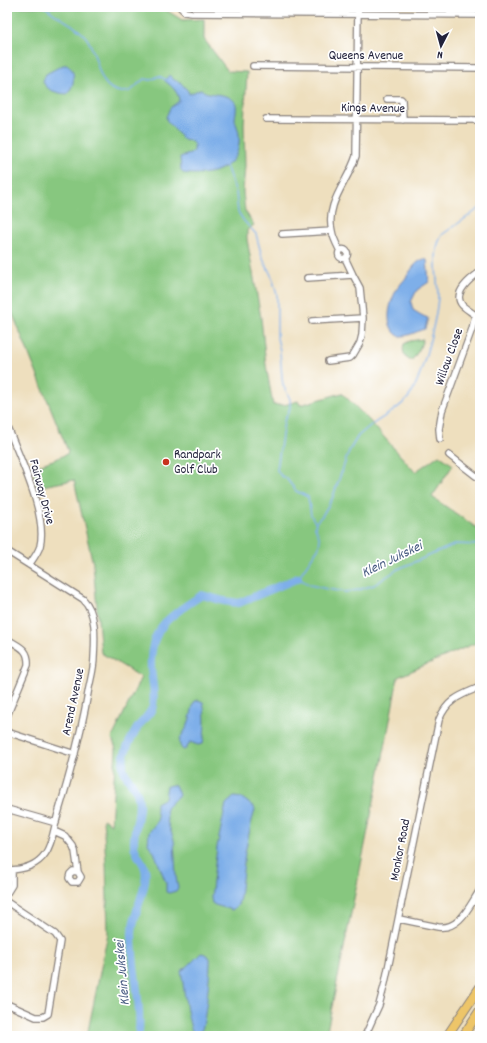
<svg xmlns="http://www.w3.org/2000/svg" width="487" height="1043" viewBox="0 0 487 1043" font-family="Dekko,sans-serif">
	<rect width="100%" height="100%" fill="#fff"/>
	<filter id="ink" filterUnits="userSpaceOnUse"><feTurbulence type="fractalNoise" baseFrequency=".025" numOctaves="2"/><feDisplacementMap in="SourceGraphic" scale="8" xChannelSelector="R" yChannelSelector="G"/><feConvolveMatrix kernelMatrix="1 2 1 2 8 2 1 2 1" color-interpolation-filters="sRGB"/></filter>
	<filter id="wash" filterUnits="userSpaceOnUse"><feTurbulence type="fractalNoise" baseFrequency=".012" numOctaves="4" result="noise"/><feDisplacementMap in="SourceGraphic" scale="16" xChannelSelector="R" yChannelSelector="G"/><feGaussianBlur stdDeviation="0.9" result="paint"/><feColorMatrix in="noise" values="0 0 0 0 0 0 0 0 0 0 0 0 0 0 0 0 0 1.4 0 .05"/><feComposite in="paint" operator="in"/></filter>
	<g filter="url(#wash)">
		<rect width="100%" height="100%" fill="#eedfbe"/>
		<path fill="#87c77f" stroke="#54745d" d="M7,7h158l1,3 16,10 22,-1v20l24,32 19,1 -3,52 1,42 -2,26 2,19 9,14 -7,5v9l14,79 5,47 7,40h11l14,-4 2,4 42,-12 26,26 47,53 24,-17 14,10 -21,32 45,31 3,-1v114l-82,36 -13,70 -59,289h-239l21,-103 -2,-71 -3,-43 8,5 5,-75 -4,-11 29,-61 -40,-24 -8,-89 -19,-84 -37,7c-9,-21 2,-22 19,-28 3,-1 7,-4 11,-5l1,-3 -61,-151z
			M423,339l-4,11 -7,10h-3c-5,-5 -7,-9 -5,-16l6,-3z"/>
		<path fill="#7eafe9" stroke="#506892" d="M63,65h5c9,7 6,22 -1,29 -9,-1 -21,-3 -24,-13l3,-7z
			M169,75l5,5 6,2 8,9 1,3 12,-5c2,2 5,4 8,4 8,2 20,1 26,9 3,6 0,12 0,18 1,5 4,10 4,15 3,34 -28,42 -56,38l-2,-3 -1,-13 10,-3 4,-3v-7l-5,-4 -6,-1 -16,-18 -1,-4 4,-9 9,-7c0,-8 -7,-15 -14,-20z
			M424,259l3,1 2,22 -12,8 -6,12 2,8c5,3 9,6 15,8l-3,11c-8,2 -17,8 -26,7 -16,-9 -10,-33 -2,-47 3,-5 7,-8 10,-13 5,-7 8,-14 17,-17z
			M198,700l5,2c3,14 2,28 0,42l-5,1 -8,-3 -4,7 -3,1c-9,-10 2,-16 5,-26 3,-7 4,-15 6,-22z
			M172,785h3l4,10 -13,13 1,13 7,19 2,37 2,11 -2,3 -7,2 -3,-1v-9l-12,-31 -6,-8 1,-12 8,-10 1,-5 -2,-7v-7l9,-5 2,-12z
			M234,797l8,1 12,9 1,3 -4,14 -6,29 -5,44 -2,8 -6,5 -17,-5 -3,-2 -1,-5 6,-51 9,-43z
			M201,953l4,1 5,4c1,7 -5,66 -8,71 -2,4 -4,4 -8,5 -7,-9 -10,-49 -13,-63l7,-5z"/>
		<g fill="none" stroke-linecap="round" stroke-linejoin="round">
			<path stroke="#7eafe9" stroke-width="1.5" d="M45,7c5,3 8,7 13,9 10,7 19,11 27,20 15,16 9,54 37,56 14,1 15,-11 23,-13 2,0 4,1 6,1 3,-1 5,-3 8,-4l9,5
				M226,166l10,26 2,20 6,9 12,13 6,23 10,20 5,18v43l3,13 2,27 1,7 7,14v9l-6,13 -7,49 4,6 5,2 10,13 12,6 3,18 5,9
				M373,424c11,-8 26,-15 35,-26 13,-16 29,-80 30,-102 0,-17 -7,-48 5,-62l37,-26
				M371,425l-13,11 -9,15 -17,48 -10,17 -6,6 -1,5 5,12 -1,8 -21,31 12,7 17,4 18,3 13,-2 16,-5 24,-16 58,-25 24,1"/>
			<path stroke="#7eafe9" stroke-width="8" d="M138,1036c3,-11 1,-24 0,-36 -2,-22 -6,-44 -6,-66 0,-18 17,-49 13,-65 -2,-9 -11,-15 -11,-25 -1,-15 8,-32 4,-48 -2,-10 -14,-20 -15,-29 -1,-11 7,-27 13,-37 5,-9 14,-14 17,-24 3,-15 -3,-31 -2,-46 1,-36 24,-47 51,-65l22,6 15,2 59,-25"/>
		</g>
	</g>
	<g filter="url(#ink)">
		<g fill="none" stroke-linecap="round" stroke-linejoin="round">
			<g stroke="#88807c" stroke-width="8">
				<path id="minor" d="M180,7l5,5 7,1 288,2
					M253,66l227,2
					M387,99h14l1,1 1,20
					M266,119l214,1
					M282,234l50,-3
					M338.5 254a4.5 4.5 0 1 1 9 0a4.5 4.5 0 1 1-9 0Z
					M340,251c-3,-6 -7,-13 -8,-20 -7,-28 16,-49 24,-75l2,-149
					M307,278l46,-3
					M312,321l51,-3
					M328,361l22,-3 3,-3 7,-12 2,-8 1,-17 -3,-30 -7,-13 -8,-17
					M7,425c11,30 41,89 33,121 -2,7 -7,13 -11,19
					M440,439l-1,-10 3,-18 30,-82 3,-14c-4,-3 -9,-6 -13,-10 -10,-12 9,-27 18,-33
					M449,455l27,21 4,1
					M7,551l76,48c14,14 12,40 11,58 0,12 -4,24 -6,36 -7,41 -18,81 -30,121 -4,13 -5,29 -13,40 -9,13 -24,16 -38,16
					M7,639c13,8 22,10 21,26l-21,51
					M7,732l68,22
					M7,809l49,14
					M54,831l11,5 8,10 2,5 3,21 3,5 -3,5h-6l-3,-4 1,-4 3,-3 5,1
					M7,893l5,-8v-15
					M7,902l48,32 5,7 -12,73 -5,3h-7l-29,-13
					M399,919l39,8c22,3 31,-21 42,-37
					M365,1036l14,-31 6,-22 54,-263c8,-21 22,-25 41,-33"/>
			</g>
			<g stroke="#88807c" stroke-width="10">
				<path id="highway" d="M447,1036l33,-49
					M463,1036l17,-26"/>
			</g>
			<use href="#minor" stroke="#fff" stroke-width="5.5"/>
			<use href="#highway" stroke="#edc569" stroke-width="8"/>
		</g>
	</g>
	<circle fill="#c8321e" stroke="#fff" stroke-width="1.5" cx="166" cy="462" r="4"/>
	<g text-anchor="middle" dominant-baseline="central" stroke-width="3.5" stroke-linejoin="round" paint-order="stroke">
		<g font-size="13" fill="#22223b" stroke="#fff">
			<text x="366" y="56">Queens Avenue</text>
			<text transform="translate(373 109) rotate(1)">Kings Avenue</text>
			<text transform="translate(450 357) rotate(-70)">Willow Close</text>
			<text transform="translate(41 492) rotate(75)">Fairway Drive</text>
			<text transform="translate(74 702) rotate(-78)">Arend Avenue</text>
			<text transform="translate(401 850) rotate(-79)">Monkor Road</text>
		</g>
		<g font-size="13" fill="#22223b" stroke="#fff" text-anchor="start">
			<text x="174" y="455">Randpark<tspan x="174" dy="15">Golf Club</tspan></text>
		</g>
		<g font-size="14" font-style="italic" fill="#475a81" stroke="#fff">
			<text transform="translate(392 560) rotate(-26)">Klein Jukskei</text>
			<text transform="translate(123 973) rotate(-95)">Klein Jukskei</text>
		</g>
	</g>
	<rect width="487" height="1043" fill="none" stroke="#fff" stroke-width="24"/>
	<g transform="translate(441 46) rotate(186)" stroke="#ffffff" stroke-width="3" paint-order="stroke">
	<path d="M0-3L7 15L0 10L-7 15Z" fill="#22223b"/>
	<text y="-6" font-size="11" font-weight="bold" text-anchor="middle" fill="#22223b">N</text>
	</g>
</svg>
